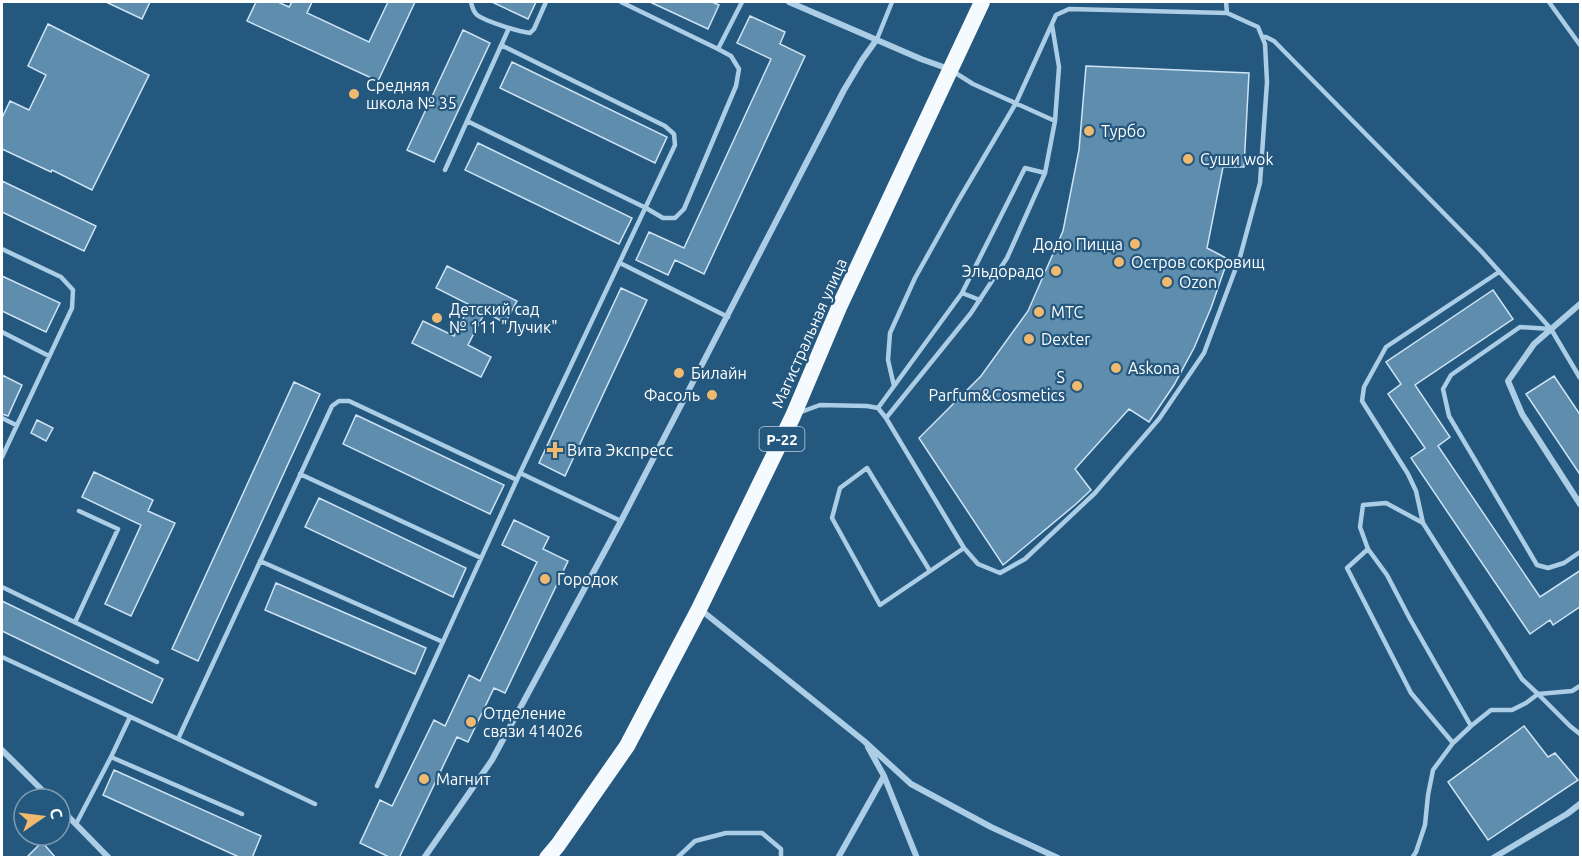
<svg xmlns="http://www.w3.org/2000/svg" width="1582" height="859" viewBox="0 0 1582 859" font-family="Ubuntu,sans-serif">
	<rect width="100%" height="100%" fill="#25587e"/>
	<path fill="#5e8dae" stroke="#cee4f4" stroke-width="1.5" d="M106,2h44l-8,17z
		M256,2h22l11,5 3,-5h20l-5,11 62,29 19,-40h27l-37,79 -131,-60z
		M492,2h44l-8,17z
		M650,2h62l7,3 -11,24z
		M750,16l35,16 -5,12 25,12 -101,218 -29,-14 -7,15 -32,-15 13,-28 35,16 87,-189 -34,-16z
		M48,24l101,51 -57,115 -40,-20 -1,2 -49,-23v-31l8,-17 19,9 17,-35 -18,-9z
		M463,30l27,13 -56,119 -27,-12z
		M512,62l155,75 -12,26 -155,-75z
		M1086,66l163,7 -5,94h-21l-16,81 21,11 -17,49 -17,40 -20,37 -25,37 -20,-13 -54,60 16,21 -15,14 -73,61 -84,-127 62,-62 47,-65 35,-80 16,-81z
		M478,143l154,75 -13,26 -154,-74z
		M2,181l94,45 -12,25 -82,-39z
		M447,266l70,35 -12,22 -20,-11 -17,33 23,12 -10,20 -69,-34 11,-22 31,15 16,-31 -34,-17z
		M2,276l58,27 -14,29 -44,-21z
		M621,288l26,12 -82,176 -26,-13z
		M1493,290l20,29 -98,66 35,52 -12,9 102,151 41,-27v36l-28,19 -3,-5 -20,14 -119,-176 14,-10 -37,-54 13,-10 -15,-22z
		M2,375l20,10 -14,31 -6,-2z
		M1554,376l27,40v60l-55,-82z
		M294,382l26,12 -122,267 -26,-12z
		M356,415l148,70 -14,29 -147,-70z
		M37,420l16,8 -7,13 -15,-8z
		M94,472l59,28 -5,11 27,12 -44,93 -26,-12 36,-79 -59,-28z
		M319,498l147,70 -13,29 -148,-70z
		M514,520l35,17 -6,12 25,12 -63,132 -11,-5 -26,54 -11,-5 -58,121h-8l-31,-15 20,-43 12,6 42,-86 11,6 24,-51 11,6 57,-119 -35,-17z
		M276,583l150,65 -11,26 -150,-64z
		M2,601l161,78 -11,24 -150,-72z
		M1524,726l24,31 7,-4 23,27 -90,60 -40,-58z
		M114,770l147,66 -9,22h-11l-138,-63z
		M42,842l14,16h-30z"/>
	<g fill="none" stroke-linecap="round" stroke-linejoin="round">
		<path stroke="#abcde5" stroke-width="4.5" d="M471,2c1,5 2,9 6,13 8,6 42,17 53,18l4,-4 12,-27
			M621,2l97,47
			M1226,2l1,11
			M1549,2l31,43
			M1052,25l7,42 -4,54
			M1262,37h4l8,4 207,210 70,78 29,49
			M877,39l15,-37
			M467,121l179,87 17,10h12l9,-9 52,-123 3,-17 -8,-13 -13,-7 24,-47
			M445,170l64,-142
			M2,249l59,28 12,13 -1,18 -70,149
			M620,263l108,54
			M980,300l-18,-7 63,-125 20,5
			M1551,329l-31,-2 -69,48 -8,14 6,27 88,149 11,3 16,-5 16,-11
			M2,332l47,24
			M878,408l84,-115
			M801,412l19,-7 47,1 11,2 8,10 78,130 14,16 22,9 25,-14 70,-66 64,-74 45,-66 36,-96 20,-74 7,-101 -2,-38 -7,-17 -31,-14 -158,-4 -13,6 -40,88 -58,98 -43,77 -25,55 -2,27 6,26
			M2,418l14,7
			M886,418l85,-105 36,-55 38,-85 10,-52 -82,-37 -19,-12
			M520,473l101,48
			M300,474l181,84
			M1423,523l-7,-32 -8,-17 -46,-73 2,-14 22,-40 113,-75
			M1368,549l-21,19 64,125 42,50 18,-17 -61,-107 -23,-44 -19,-26 -8,-22 3,-22 23,-2 37,20 99,156 16,15 34,-3 8,-5
			M260,561l183,81
			M930,571l-63,-103 -27,20 -8,30 48,87 84,-57
			M2,587l155,75
			M75,622l43,-93 -39,-18
			M2,657l176,82 154,-333 7,-5h10l168,79
			M1471,726l20,-16h21l14,-7 12,-9 32,32 10,8
			M178,739l137,65
			M111,757l131,57
			M377,786l143,-313 155,-328 -1,-11 -9,-8 -164,-81
			M76,824l35,-67 19,-40
			M677,858l18,-17 31,-8h36l19,16v9
			M1412,858l4,-6 9,-27 3,-30 5,-25 20,-27"/>
		<path stroke="#abcde5" stroke-width="6" d="M789,2l132,57 28,10
			M1580,304l-46,40 -26,37 14,33 58,90
			M701,610l163,131 47,43 80,43 67,31
			M868,747l16,29 33,82
			M2,750l49,49
			M60,808l49,50
			M424,858l68,-98 129,-239 223,-431 18,-30 15,-21
			M838,858l46,-82
			M1493,858l74,-44 13,-10"/>
		<path stroke="#f5fafe" stroke-width="16" d="M547,858l11,-13 69,-99 72,-137 94,-193 47,-111 142,-303"/>
	</g>
	<g fill="#efb96f" stroke="#25587e" stroke-width="2">
		<circle cx="354" cy="94" r="6"/>
		<circle cx="1089" cy="131" r="6"/>
		<circle cx="1188" cy="159" r="6"/>
		<circle cx="1135" cy="244" r="6"/>
		<circle cx="1119" cy="262" r="6"/>
		<circle cx="1056" cy="271" r="6"/>
		<circle cx="1167" cy="282" r="6"/>
		<circle cx="1039" cy="312" r="6"/>
		<circle cx="437" cy="318" r="6"/>
		<circle cx="1029" cy="339" r="6"/>
		<circle cx="1116" cy="368" r="6"/>
		<circle cx="679" cy="373" r="6"/>
		<circle cx="1077" cy="386" r="6"/>
		<circle cx="712" cy="395" r="6"/>
		<path d="M552 441h6v6h6v6h-6v6h-6v-6h-6v-6h6z"/>
		<circle cx="545" cy="579" r="6"/>
		<circle cx="471" cy="722" r="6"/>
		<circle cx="424" cy="779" r="6"/>
	</g>
	<g text-anchor="middle" dominant-baseline="central" stroke-width="4.5" stroke-linejoin="round" paint-order="stroke">
		<rect fill="#25587e" stroke="#becdd8" stroke-width="1.5" x="759.5" y="427" width="45" height="24" rx="4.5"/>
		<g font-size="15" font-weight="bold" fill="#fff">
			<text x="782" y="439">Р-22</text>
		</g>
		<g font-size="16" fill="#fff" stroke="#25587e" text-anchor="start">
			<text x="366" y="85">Средняя<tspan x="366" dy="18">школа № 35</tspan></text>
			<text x="1101" y="131">Турбо</text>
			<text x="1200" y="159">Суши wok</text>
			<text x="1123" y="244" text-anchor="end">Додо Пицца</text>
			<text x="1131" y="262">Остров сокровищ</text>
			<text x="1044" y="271" text-anchor="end">Эльдорадо</text>
			<text x="1179" y="282">Ozon</text>
			<text x="449" y="309">Детский сад<tspan x="449" dy="18">№ 111 "Лучик"</tspan></text>
			<text x="1051" y="312">МТС</text>
			<text x="1041" y="339">Dexter</text>
			<text x="1128" y="368">Askona</text>
			<text x="691" y="373">Билайн</text>
			<text x="1065" y="377" text-anchor="end">S<tspan x="1065" dy="18">Parfum&amp;Cosmetics</tspan></text>
			<text x="700" y="395" text-anchor="end">Фасоль</text>
			<text x="567" y="450">Вита Экспресс</text>
			<text x="557" y="579">Городок</text>
			<text x="483" y="713">Отделение<tspan x="483" dy="18">связи 414026</tspan></text>
			<text x="436" y="779">Магнит</text>
		</g>
		<g font-size="16" fill="#fff" stroke="#25587e">
			<text transform="translate(809 333) rotate(-66)">Магистральная улица</text>
		</g>
	</g>
	<rect width="1582" height="859" fill="none" stroke="#ffffff" stroke-width="6"/>
	<g transform="translate(42 817) rotate(76)"><circle r="28" fill="#25587e" stroke="#7c9bb2" stroke-width="1.5"/>
	<path d="M0-4.5L10 22L0 15L-10 22Z" fill="#efb96f"/>
	<text y="-9" font-size="16" font-weight="bold" text-anchor="middle" fill="#ffffff">С</text>
	</g>
</svg>
